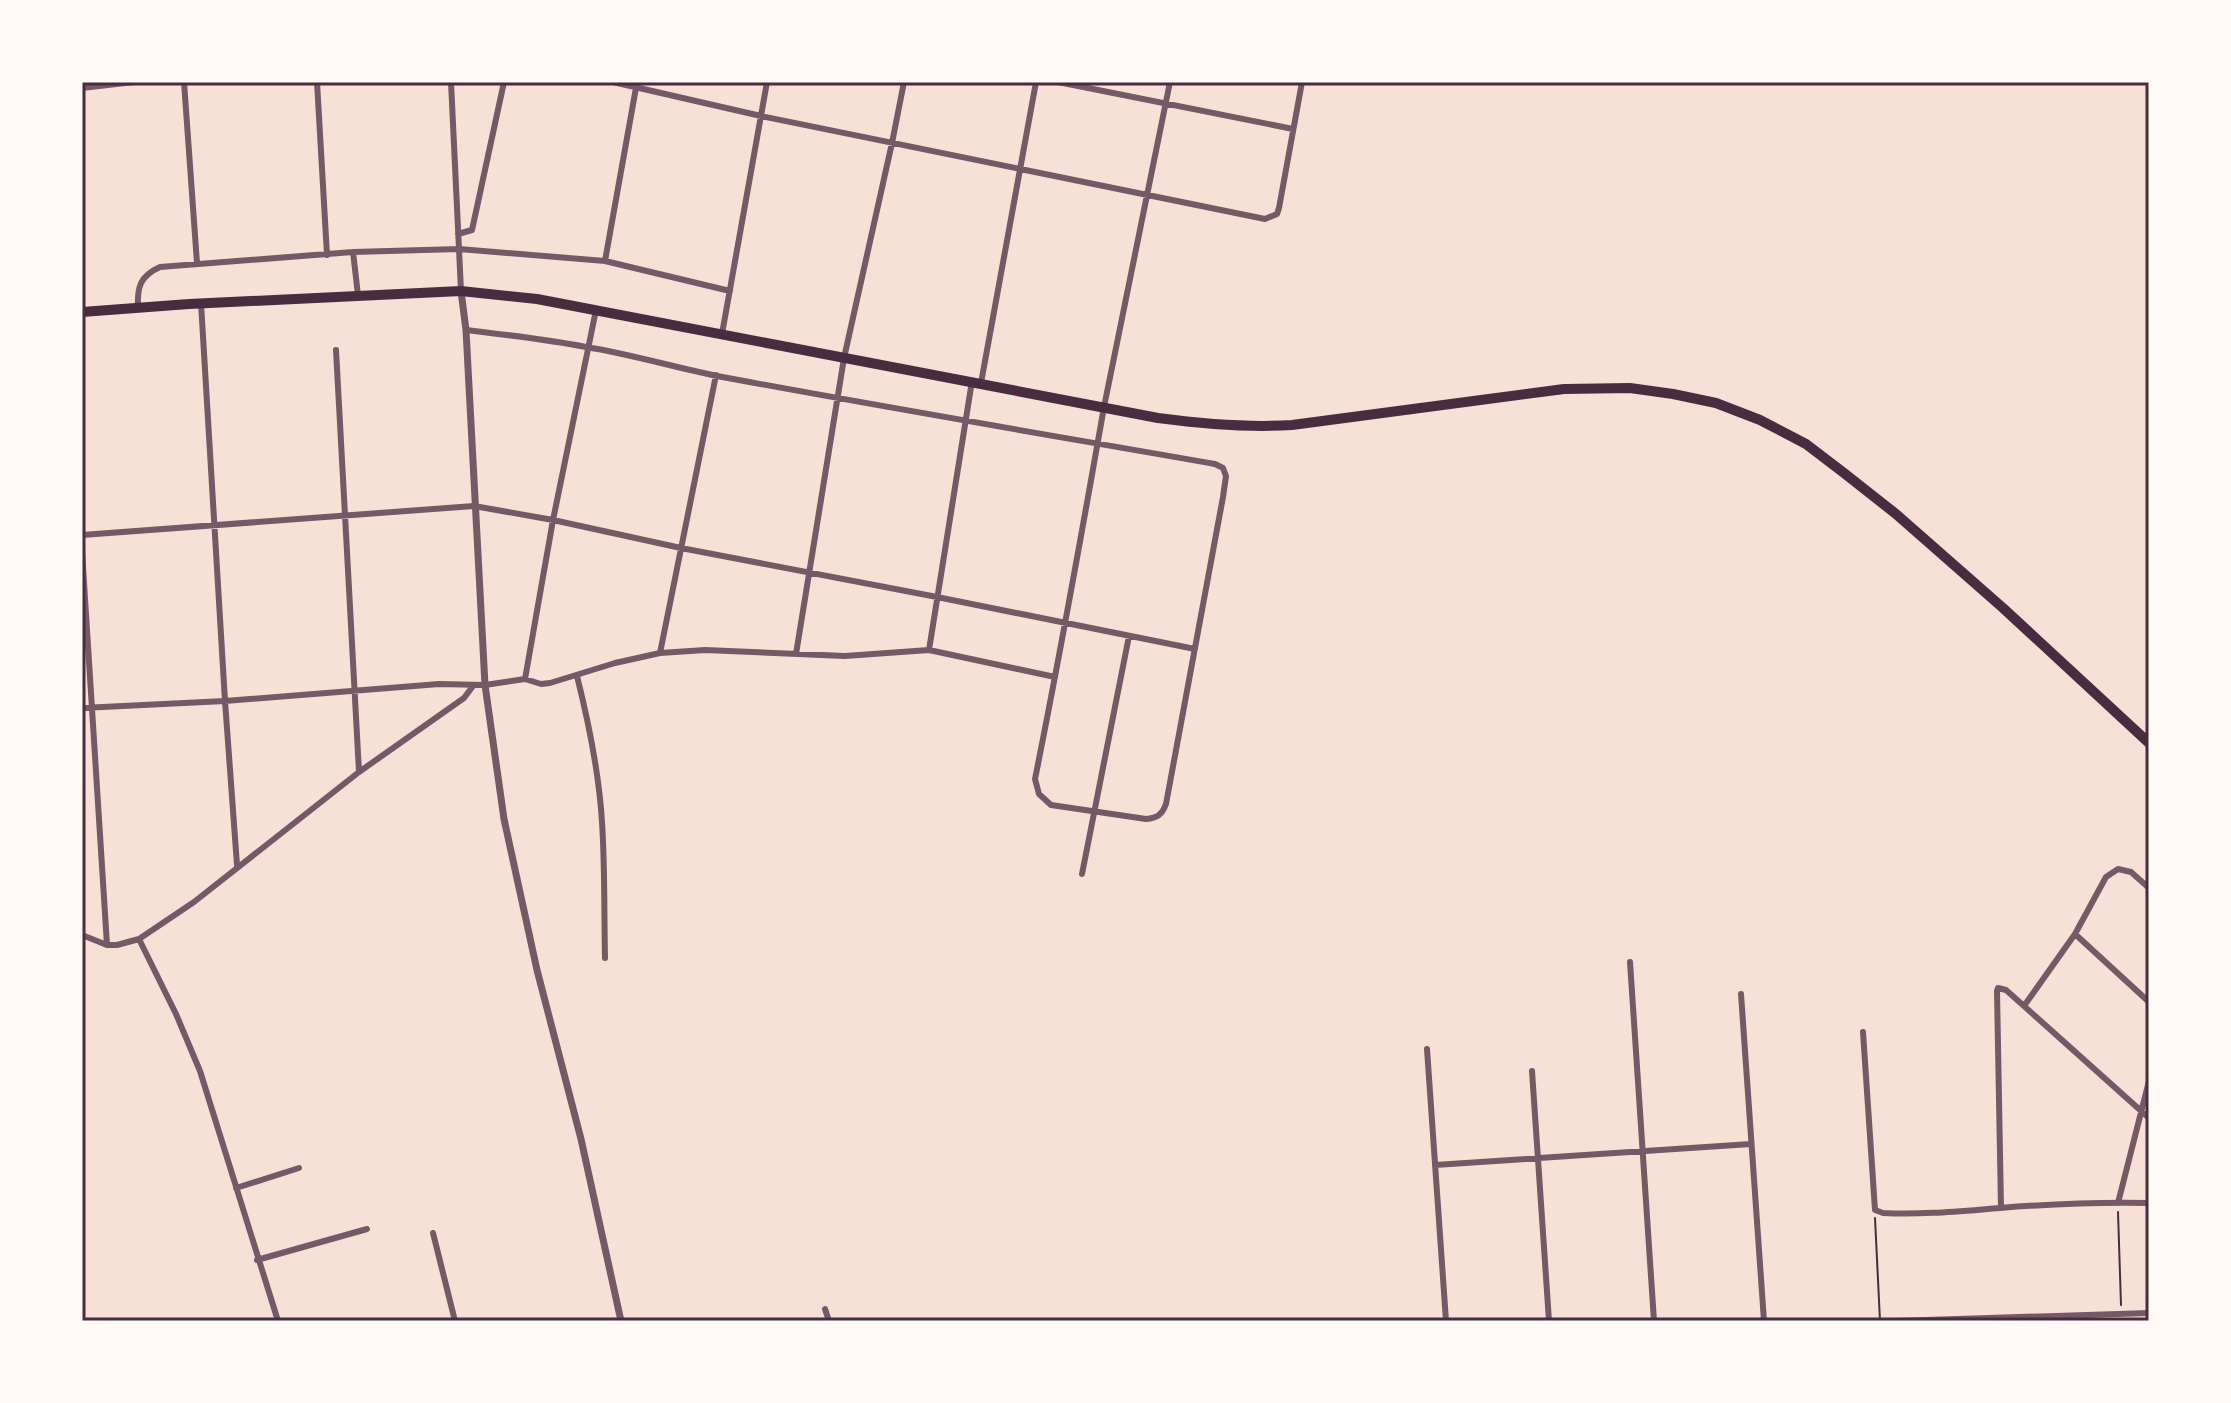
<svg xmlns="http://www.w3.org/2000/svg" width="2231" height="1403" viewBox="0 0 2231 1403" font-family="'Fira Sans Condensed',sans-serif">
	<rect width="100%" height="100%" fill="#f7e1d7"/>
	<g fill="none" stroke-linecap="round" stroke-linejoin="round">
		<path stroke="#4a2c40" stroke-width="2" d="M2118,1212l3,93
			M1875,1218l5,103"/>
		<path stroke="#755966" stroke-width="6" d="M184,82l13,181
			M317,82l10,173
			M451,82l10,209
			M613,82l148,34 504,103 12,-5 2,-6 23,-126
			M1058,82l235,47
			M82,88l52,-6
			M458,234l14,-4 32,-148
			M353,252l5,43
			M605,261l32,-179
			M201,303l24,398 12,164
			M138,308c-1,-21 2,-32 22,-41l193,-15 106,-3 146,12 125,30
			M466,330c40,5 80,9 120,17 44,7 87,20 131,29 166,31 332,59 498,88l8,4 3,8 -3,21 -57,307c-4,11 -9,14 -20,15l-95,-14 -12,-11 -4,-15c25,-124 47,-247 69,-372l66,-325
			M722,334l45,-252
			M336,350l23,422
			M981,383l55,-301
			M82,535l392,-29 79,14 128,28 256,49 258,52
			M82,551l25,394
			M929,650l43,-269
			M660,653l56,-278
			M796,654l48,-296 48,-215 12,-61
			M577,676c12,48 22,96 25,146 3,45 2,91 3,136
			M525,679l28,-159 43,-210
			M82,708l143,-7 214,-17 46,1 40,-6 16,5 9,-1 65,-20 45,-10 45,-3 140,6 84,-6 126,27
			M1082,874l47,-238
			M2075,934l74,68
			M82,935l25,10h10l22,-6 55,-37 165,-130 105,-74 9,-12
			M139,939l37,75 24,57 78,250
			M1630,962l24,359
			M1741,994l23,327
			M2024,1006l51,-72 31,-57 12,-8 13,3 18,16
			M1863,1032l12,178 8,3c40,2 78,-2 117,-5 50,-4 100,-6 149,-5
			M1427,1049l19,272
			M1532,1071l17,250
			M1435,1165l316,-21
			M236,1188l63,-20
			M2118,1203l31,-122
			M2001,1208l-4,-217 1,-3 8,2 18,16 125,112
			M433,1233l22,88
			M257,1260l110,-31
			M825,1309l4,12
			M1895,1321l254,-8"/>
		<path stroke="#755966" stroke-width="7" d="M461,291l5,39 19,355 19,134 33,151 44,169 40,182"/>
		<path stroke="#4a2c40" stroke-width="10" d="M82,312l107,-8 272,-13 76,8 621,119c45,6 88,10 134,7l272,-36 66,-1 43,6 43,9 44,17 46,24 38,29 52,41 107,94 146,135"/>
	</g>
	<rect width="2231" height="1403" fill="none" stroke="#fffaf5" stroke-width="168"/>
	<rect x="84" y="84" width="2063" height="1235" fill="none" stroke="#4a2c40" stroke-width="3"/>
</svg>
